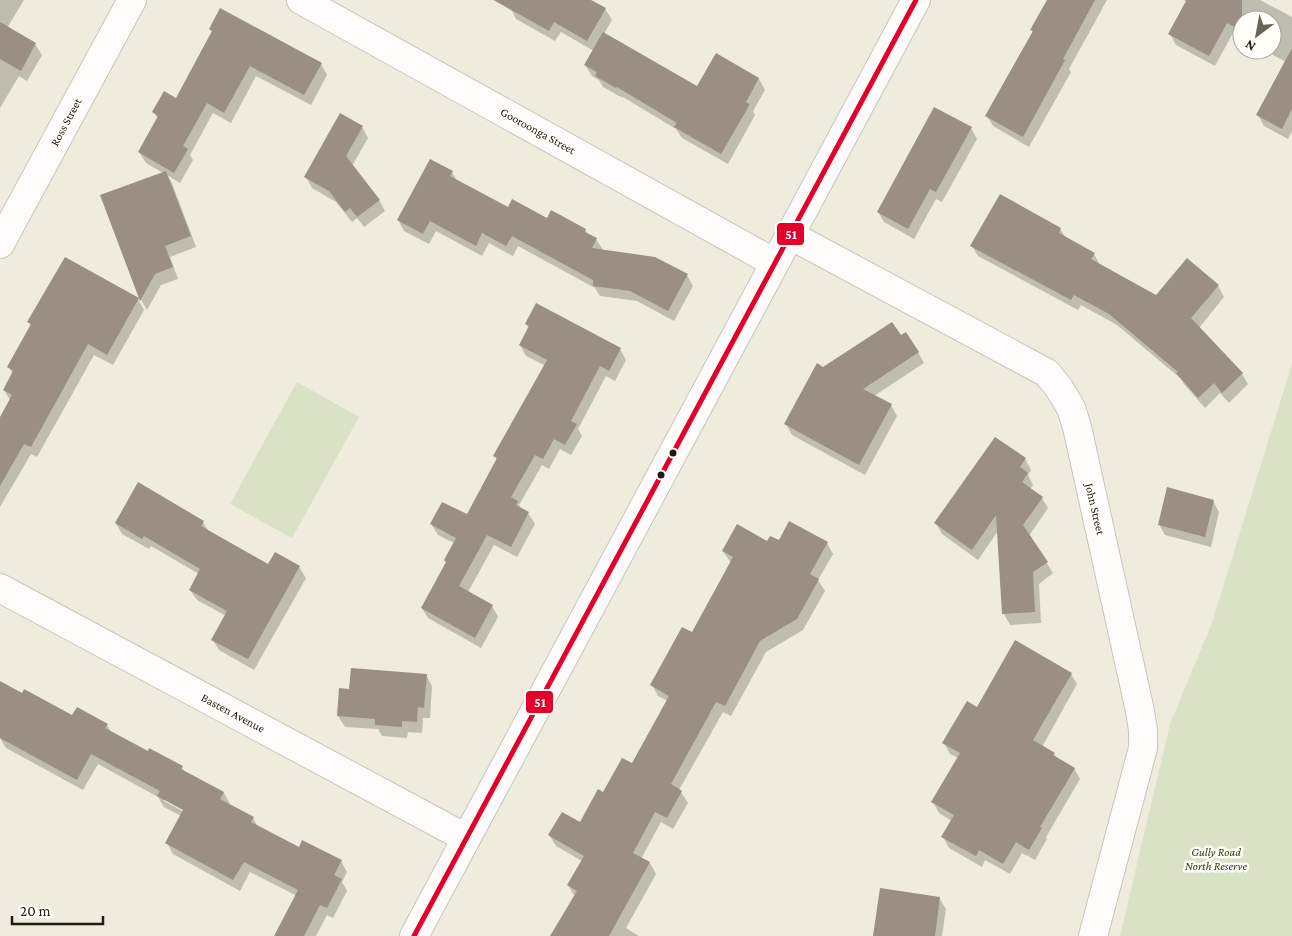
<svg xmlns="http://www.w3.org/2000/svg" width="1292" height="936" viewBox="0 0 1292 936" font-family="'Crimson Pro',serif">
	<rect width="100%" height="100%" fill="#efecdd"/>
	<path fill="#d9e2c5" d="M1292,364v572h-172l50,-212 42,-101z
		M297,382l62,35 -67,121 -62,-34z"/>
	<path fill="#0003" fill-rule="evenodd" d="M0,0h24l-17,28 28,16 7,11 -15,26 -8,-5 -19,32z
		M493,0h96l16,9 7,11 -8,14 94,54 18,-33 43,24 6,11 -12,21 2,4 -27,49 -46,-26 -6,-9 -53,-32v1l-20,-11 -4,-7 -7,-4 -7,-11 9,-14 -33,-19 -6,9 -39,-22 -4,-8z
		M1048,0h59l-38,69 2,3 -42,75 -36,-21 -6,-10 46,-83 -1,-3z
		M1188,0h72l32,17v114l-4,8 -24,-13 -6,-11 28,-53 -22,-12h8v-30h-30v18l-9,-5 -18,33 -39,-21 -6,-11z
		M210,29l111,35 6,11 -16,30 -55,-29 -25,47 -18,-10 -23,42 3,5 -13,23 -13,-8 5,8 24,64 -26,10 8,22 -17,6 -14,25 -6,-10 -39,-104 61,-23 -17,-10 -7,-11 19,-33 -4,-7 23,-13 36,-66z
		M362,127l6,11 -16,28 27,34 6,11 -21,16 -7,-9 -5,4 -16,-20 -24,-14 -6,-11z
		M971,128l6,11 -35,63 -6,-3 -22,40 -30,-17 -6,-10z
		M452,172l5,9 51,28 77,21 3,5 8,4 7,11 84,25 6,11 -19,35 -37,-20 -37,-5 -5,-8 -77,-42 -5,10 -24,-13 -7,13 -46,-25 -7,13 -25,-13 -6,-11z
		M1060,229l6,9 28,16 6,11 57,31 61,-10 6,11 -25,31 43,46 6,10 -19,19 -9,-10 -15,15 -21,-24 -4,-6 -63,-53 -36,-20 -3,5 -100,-54 -6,-10z
		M138,299l6,11 -31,55 -19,-10 -57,102 -6,-3 -31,53v-87l10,-20 -6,-10 9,-16 -4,-7 22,-40 -2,-5z
		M526,324l94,25 6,11 -11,21 -9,-5 -28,53 4,7 -11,19 -11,-6 -11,20 -7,-4 -23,40 3,5 6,3 7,11 -18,33 -23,-12 -26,47 24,14 6,11 -17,31 -53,-30 -6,-10 25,-45 7,-20 -16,-8 -7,-11 36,-8 30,-56 -2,-4 51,-90 -20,-10 -6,-11 9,-16z
		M900,337l18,15 6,11 -50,33 17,9 6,11 -32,59 -73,-40 -6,-11 37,-56z
		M1025,459l6,11 -3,5 5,10 -3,4 12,9 6,10 -19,28 24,37 -14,11 2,39 -31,2 -6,-11 -6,-83 -20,29 -36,-26 -6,-11z
		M1213,501l6,11 -8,35 -46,-12 -6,-11z
		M203,522l6,10 60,34 30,1 7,11 -52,92 -35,-20 -6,-10 13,-24 -29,-16 -7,-10 9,-16 -48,-28 -2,3 -27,-15 -6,-11z
		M768,542l59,1 6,11 -15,26 7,11 -22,39 -37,22 -35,64 -8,-4 -44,78 2,2 7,11 -15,26 -12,-7 -20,37 9,4 6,11 -30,54 13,8h-87l23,-39 -7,-12 14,-24 -26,-15 -7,-11 31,-11 24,-30 29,-29 35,-64 -10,-5 -6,-11 41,-51 38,-71 -8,-12z
		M1071,674l6,10 -35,63 12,7 3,5 17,9 6,11 -34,58 1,2 -12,21 -13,-7 -12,21 -25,-14 -3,7 -33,-19 -6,-11 9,-16 -13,-8 -6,-11 25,-44 -8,-4 -6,-11 34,-34z
		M426,675l6,11 -2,32h-7l-1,15 -14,-1 -1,6 -25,-2 -4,-7 -33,-2 -7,-11z
		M0,683l73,34 34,8 4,7 37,21 34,14 3,6 39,20 6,11 -1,1 24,13 5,9 41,21 42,13 6,11 -5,10 5,9 -14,27 -6,-3 -11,21h-36l17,-40 -47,-24 -10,19 -67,-37 -6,-11 14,-27 -17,-9 -6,-10 -60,-33 -15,26 -77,-42 -6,-10zM164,799l25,13 -1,2 -24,-13z
		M939,898l7,11 -4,27h-67z"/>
	<path fill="#9a8e85" d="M494,0h97l15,8 -19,33 -33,-19 -5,9z
		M1047,0h48l-32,59 2,1 -42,77 -38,-21 48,-85 -3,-1z
		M1184,0h58v31l-15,-8 -18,33 -41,-22 18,-33z
		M220,8l102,55 -18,32 -54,-29 -26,47 -17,-10 -24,43 5,3 -14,24 -36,-21 20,-36 -6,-4 12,-21 12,7 36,-67 -3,-2z
		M0,22l36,21 -15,28 -21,-12z
		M603,32l94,54 19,-33 43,25 -13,24 4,2 -29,50 -47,-27 3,-4 -60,-36 -1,1 -21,-12 2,-4 -13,-7z
		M1292,48v61l-10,20 -26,-14z
		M934,107l38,20 -36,65 -6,-3 -22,40 -31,-17z
		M340,113l23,13 -17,30 34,44 -23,17 -7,-9 -5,4 -16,-21 -25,-14z
		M430,159l23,12 -3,5 58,31 4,-8 35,19 4,-8 35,19 -1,3 12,6 -5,10 63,9 33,17 -20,37 -38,-20 -37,-5v-6l-81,-44 -6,10 -24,-13 -6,13 -46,-25 -7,13 -26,-14z
		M166,171l25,65 -26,10 8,21 -18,7 -15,27 -40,-106z
		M1000,194l61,34 -2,5 36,20 -4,6 65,36 31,-37 32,27 -28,33 52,55 -21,20 -8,-10 -16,15 -22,-25 2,-1 -69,-58 -35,-19 -3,5 -101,-54z
		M65,257l74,41 -32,57 -19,-11 -57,103 -7,-3 -24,42v-69l12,-22 -9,-5 10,-19 -6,-4 24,-43 -4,-2z
		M536,303l85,45 -12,23 -9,-5 -29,55 6,3 -12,21 -11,-6 -11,20 -8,-4 -24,42 7,4 -2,4 13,7 -18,35 -24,-12 -28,51 34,19 -18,33 -54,-30 25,-46 -2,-2 12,-22 -26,-14 12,-22 25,12 30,-56 -4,-2 54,-96 -28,-15 10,-19 -4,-2z
		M892,322l9,13 5,-3 13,20 -56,37 29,15 -33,61 -75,-41 33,-61 6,4z
		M995,437l31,21 -6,9 8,6 -6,9 21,15 -20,28 25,37 -15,10 2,40 -33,2 -6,-99 -24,35 -38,-27z
		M138,482l66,39 -3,5 67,38 7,-12 25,14 -52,93 -37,-19 16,-29 -38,-21 11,-21 -56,-33 -2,3 -27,-16z
		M1167,487l47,13 -9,37 -47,-12z
		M789,521l39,21 -18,32 9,5 -22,40 -37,22 -35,65 -9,-4 -45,82 11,7 -15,27 -12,-6 -22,41 17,9 -41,74h-59l27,-45 -10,-6 17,-29 -36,-21 14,-23 18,10 18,-33 5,3 19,-34 10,5 37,-67 -19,-11 32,-58 10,5 41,-75 -11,-6 15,-27 30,17 3,-5 9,4z
		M1015,640l57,33 -39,67 22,13 -2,2 22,13 -35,59 2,1 -13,22 -13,-8 -13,22 -24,-14 -3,6 -35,-19 13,-22 -23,-13 29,-49 -18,-10 25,-42 10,6z
		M351,668l76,6 -3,34 -6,-1 -1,15 -15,-1v6l-27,-2v-6l-38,-3 2,-28 10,1z
		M0,681l22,12 2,-4 48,26 5,-8 31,17 -3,4 43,23 1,-3 34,18 -2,3 43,23 -4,7 34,18 -3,5 48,25 3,-7 40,20 -8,15 8,4 -15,29 -7,-3 -16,31h-30l24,-46 -54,-28 -11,18 -68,-37 18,-33 -26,-14 3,-5 -69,-37 -14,26 -77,-42z
		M880,888l60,9 -5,39h-62z"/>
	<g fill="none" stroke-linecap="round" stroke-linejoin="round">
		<g stroke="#c8c6ba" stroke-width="30">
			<path id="minor" d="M301,0l474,263
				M790,235l257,138 12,15 12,20 6,19 63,284 3,19v18l-50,188
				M0,244l132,-244
				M0,588l466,250
				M414,936l502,-936"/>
		</g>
		<use href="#minor" stroke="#fdfcfa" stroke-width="28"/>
		<g stroke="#fffef9" stroke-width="9">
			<path id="bus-1" d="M414,936l502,-936"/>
		</g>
		<use href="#bus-1" stroke="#e4002b" stroke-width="5"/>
	</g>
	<g fill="#1e1c12" stroke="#fffef9" stroke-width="2">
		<circle cx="673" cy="453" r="4.5"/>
		<circle cx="661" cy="475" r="4.5"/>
	</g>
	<g text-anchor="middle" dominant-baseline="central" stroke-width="5" stroke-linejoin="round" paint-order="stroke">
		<g font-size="12" fill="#1e1c12" stroke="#fffef9">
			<text transform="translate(66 122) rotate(-62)">Ross Street</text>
			<text transform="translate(538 131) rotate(29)">Gooroonga Street</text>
			<text transform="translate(1095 509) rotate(77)">John Street</text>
			<text transform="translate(233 713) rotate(28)">Basten Avenue</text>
		</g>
		<g font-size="12" font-style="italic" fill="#2b4000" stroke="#fffef9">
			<text x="1216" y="852">Gully Road<tspan x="1216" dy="14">North Reserve</tspan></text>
		</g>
	</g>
	<g stroke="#fffef9" stroke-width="2">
		<rect x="776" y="222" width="29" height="24" rx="5" fill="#e4002b"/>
		<rect x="525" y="690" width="29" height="24" rx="5" fill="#e4002b"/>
	</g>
	<g font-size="14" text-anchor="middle" font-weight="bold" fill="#fff">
		<text x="791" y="239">51</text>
		<text x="540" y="707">51</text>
	</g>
	<g transform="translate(1257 35) rotate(212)"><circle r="24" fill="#fffef9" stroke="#a5a49d"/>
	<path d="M0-4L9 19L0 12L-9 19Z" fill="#676559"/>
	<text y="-8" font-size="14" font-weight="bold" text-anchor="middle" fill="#1e1c12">N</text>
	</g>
	<path d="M12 916v8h91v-8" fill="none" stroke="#1e1c12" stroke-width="2.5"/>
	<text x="20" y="916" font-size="15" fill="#1e1c12" stroke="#fffef9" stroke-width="4" paint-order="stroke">20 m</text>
</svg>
